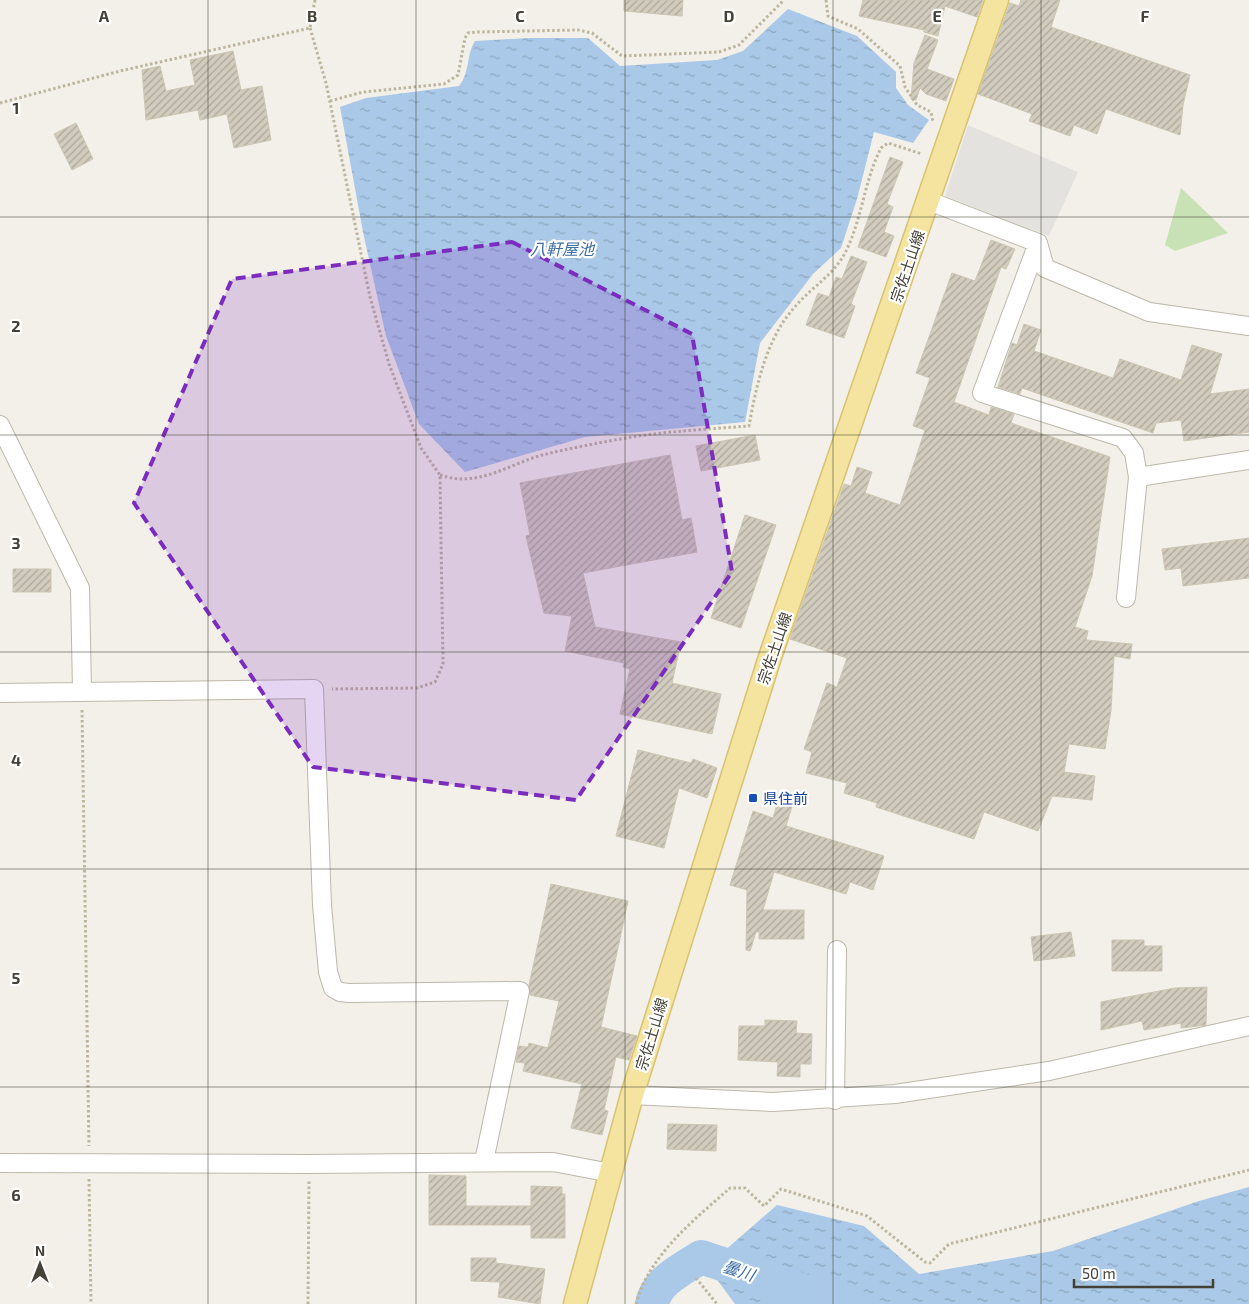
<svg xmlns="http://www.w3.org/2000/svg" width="1249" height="1304" viewBox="0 0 1249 1304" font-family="'Exo 2','Noto Sans JP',sans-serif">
	<defs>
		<pattern id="water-ripples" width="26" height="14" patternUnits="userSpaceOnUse" patternTransform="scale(1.25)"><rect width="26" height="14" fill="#aac9e8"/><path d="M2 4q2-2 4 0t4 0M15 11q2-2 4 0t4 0" fill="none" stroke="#8ca5bd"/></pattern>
		<pattern id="building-hatch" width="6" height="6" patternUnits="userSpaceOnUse" patternTransform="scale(1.25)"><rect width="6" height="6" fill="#d2ccbe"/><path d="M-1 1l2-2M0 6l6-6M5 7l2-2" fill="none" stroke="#aca79b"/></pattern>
	</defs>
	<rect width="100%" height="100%" fill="#f2f0e8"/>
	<path fill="#c9e2b5" d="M1181,188l47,45 -53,18 -10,-6z"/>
	<path fill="#e4e2df" d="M968,125l110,47 -29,64 -104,-40z"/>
	<path fill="url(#water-ripples)" d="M788,9l69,27 39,36v16l12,17 21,15 -16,23 -39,-11 -17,67 -16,49 -28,26 -53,69 -15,79 -160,15 -120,35 -46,-48 -33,-88 -23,-104 -23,-125 26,-9 93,-12c11,-13 7,-31 16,-45l54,-3h59l32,28 97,-6 26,-9z
		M1249,1187v117h-514l-28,-38 70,-61 87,21 55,48 134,-23 146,-50z"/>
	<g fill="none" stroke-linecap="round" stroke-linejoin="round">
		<path stroke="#aac9e8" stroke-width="34" d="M652,1304c4,-23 31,-35 49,-47l142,47"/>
	</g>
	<path fill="url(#building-hatch)" stroke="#ccc5b2" d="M624,0h59l-1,16 -58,-5z
		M863,0h120l-6,17 -32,-11 -7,30 -14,-4v-2l-65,-14z
		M1021,0h39l-9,27 139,48 -7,30 -3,30 -74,-26 -9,25 -23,-9 -4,11 -41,-15 3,-7 -54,-20 32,-91 9,3z
		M925,35l13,5 -11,29 27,10 -8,22 -20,-7 -6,-6 -4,12 -5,-1 3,-36z
		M233,51l8,39 21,-4 9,54 -37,8 -7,-34 -27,6 -2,-10 -52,10 -4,-50 18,-4 6,25 29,-6 -5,-25z
		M76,123l17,36 -21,11 -18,-36z
		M890,157l13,5 -16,42 6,3 -9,25 10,4 -8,21 -28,-10z
		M991,240l24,9 -9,20 -5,-2 -47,135 35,13 2,-8 23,7 -3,9 99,34 -18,119 -17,51 13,4 -2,9 46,4 -2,15 -16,-3 -3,54 -6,39 -36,-5 -5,28 31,4 -3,24 -40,-4 -14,35 -54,-19 -10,27 -98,-32 1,-4 -33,-10 3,-10 -41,-10 6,-21 -8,-3 23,-66 10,4 10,-29 -57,-19 54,-155 7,2 6,-19 15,5 -7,21 35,12 25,-75 -12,-4 17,-48 -14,-5 36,-100 23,8z
		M851,256l16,6 -16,42 4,2 -11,32 -38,-13 12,-32 11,4 7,-20 6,2z
		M1024,324l17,6 -7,21 79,27 7,-19 61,21 11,-35 30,9 -12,40 39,-5v43l-65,9 -3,-21 -25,3 -3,10 -131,-45 -2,6 -22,-7 14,-44 5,2z
		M755,435l5,25 -59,11 -5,-25z
		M670,455l12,65 9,-2 6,34 -114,21 12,54 86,15 -9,41 49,11 -9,40 -92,-20 10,-45 -7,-2 1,-4 -59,-12 7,-35 -28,-3 -18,-77 4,-1 -10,-52z
		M745,515l31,10 -35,103 -30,-10z
		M1249,538v40l-66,8 -2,-18 -16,2 -3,-21z
		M13,569h38v23h-38z
		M638,750l53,13 2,-4 24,9 -10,30 -28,-10 -15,60 -48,-12z
		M779,798l14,5 -7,23 98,30 -11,34 -23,-8 -4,12 -72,-22 -11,38h41v29h-45v-7h-3l-6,19 -4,-1 1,-60 -17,-5 23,-74 20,7z
		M551,884l77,17 -27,126 36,9 -8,24 -13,-3 -12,53 4,1 -6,24 -31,-7 11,-44 -59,-13 2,-8 -9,-1 3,-16 9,1 1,-4 19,5 11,-47 -29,-6 -1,-10z
		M1071,932l4,24 -41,5 -3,-24z
		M1112,940h32v6h18v25h-50z
		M1207,987l-1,38 -25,3v-5l-37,7 -2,-9 -41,9v-28l74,-14z
		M765,1020l32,1 -1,12 16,1 -1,30h-11v13l-23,-1 1,-14 -40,-2 1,-34h26z
		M668,1124l49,1 -1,26 -49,-2z
		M429,1175l37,1v30h65v-20l31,1v7h3v44h-34v-13h-102z
		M471,1258h25v5l49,6 -5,35 -42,-7 2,-15 -29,-1z"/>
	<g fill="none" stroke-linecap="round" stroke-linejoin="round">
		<g stroke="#bcb8ab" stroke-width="20">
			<path id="minor" d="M929,201l109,42 7,25 104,44 100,14
				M1038,243l-56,150 141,45 11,15 4,24 -12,121
				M0,425l80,163 2,103
				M1138,477l111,-17
				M0,693l314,-4 8,216 6,67 5,16 7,4 9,1 171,-2 -36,170
				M632,1095l141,7 122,-8 154,-23 200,-45
				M835,1100l2,-150
				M0,1163l309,1 244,-2 58,11"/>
		</g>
		<g stroke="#d7c271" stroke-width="25">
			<path id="major" d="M575,1304l57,-209 138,-438 227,-657"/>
		</g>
		<path stroke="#bdb59e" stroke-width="3" stroke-dasharray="2.5 2.5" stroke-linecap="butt" d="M826,0l2,16 30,13 42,37 5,21 12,18 14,7 2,10
			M310,28l16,55 44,214 19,67 32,84 19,27 3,189 -8,18 -18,6 -85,1
			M330,101l33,-9 81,-8 14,-9 7,-37 3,-5 9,-1 101,-2 14,3 30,23 97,-4 20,-7 45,-45
			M0,103l120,-32 190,-43 5,-28
			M440,475c38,13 67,-10 102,-20 29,-7 60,-13 90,-18 38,-6 78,-8 117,-11 7,-39 17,-86 44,-117 16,-20 40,-33 52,-56 17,-33 19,-72 36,-105l7,-5 34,11
			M82,710l7,436
			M89,1179l2,125
			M696,1278l21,26
			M308,1304l1,-124
			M636,1304c13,-49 58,-84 94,-116h15l19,18 17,-17 86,27 58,46 5,1 19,-19 300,-74"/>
		<use href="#minor" stroke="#fff" stroke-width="18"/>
		<use href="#major" stroke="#f4e49f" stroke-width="22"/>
	</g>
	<path fill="#7b2cbf" fill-opacity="0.2" stroke="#7b2cbf" stroke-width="4" stroke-dasharray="10 6" stroke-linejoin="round" d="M512,242l180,92 40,238 -156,228 -263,-33 -179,-264 98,-224z"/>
	<path fill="none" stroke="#444137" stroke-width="1" stroke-opacity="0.55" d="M208,0v1304M416,0v1304M625,0v1304M833,0v1304M1041,0v1304M0,217h1249M0,435h1249M0,652h1249M0,869h1249M0,1087h1249"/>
	<rect fill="#1a4fb4" stroke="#fff" stroke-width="2" x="748" y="793" width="10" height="10" rx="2.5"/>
	<g text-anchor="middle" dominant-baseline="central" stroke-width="4.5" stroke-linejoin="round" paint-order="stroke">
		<g font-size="15" fill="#444137" stroke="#fff">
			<text transform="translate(907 266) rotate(-71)">宗佐土山線</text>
			<text transform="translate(774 648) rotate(-71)">宗佐土山線</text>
			<text transform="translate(651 1034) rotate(-73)">宗佐土山線</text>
		</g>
		<g font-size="15" fill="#164399" stroke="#fff" text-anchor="start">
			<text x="763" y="798">県住前</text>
		</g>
		<g font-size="16" font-style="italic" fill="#3c6ea5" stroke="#fff">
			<text x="562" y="248">八軒屋池</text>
			<text transform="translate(739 1270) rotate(18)">曇川</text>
		</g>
	</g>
	<g font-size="16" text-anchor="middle" font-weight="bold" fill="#444137" stroke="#fff" stroke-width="4.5" stroke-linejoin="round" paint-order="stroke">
		<text x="104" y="22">A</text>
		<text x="312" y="22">B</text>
		<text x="520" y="22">C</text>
		<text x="729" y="22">D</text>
		<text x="937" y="22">E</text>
		<text x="1145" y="22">F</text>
		<text x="16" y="114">1</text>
		<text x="16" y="332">2</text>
		<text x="16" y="549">3</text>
		<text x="16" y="766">4</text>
		<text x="16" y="984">5</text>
		<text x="16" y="1201">6</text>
	</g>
	<g transform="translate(40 1264)" stroke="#ffffff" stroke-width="4" paint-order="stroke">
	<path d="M0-4L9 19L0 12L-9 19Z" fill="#444137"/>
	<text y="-8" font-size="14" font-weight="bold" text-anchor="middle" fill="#444137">N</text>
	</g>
	<path d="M1074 1279v8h139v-8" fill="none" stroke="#444137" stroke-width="2.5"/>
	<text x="1082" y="1279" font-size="15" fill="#444137" stroke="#ffffff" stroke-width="4" paint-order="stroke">50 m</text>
</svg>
